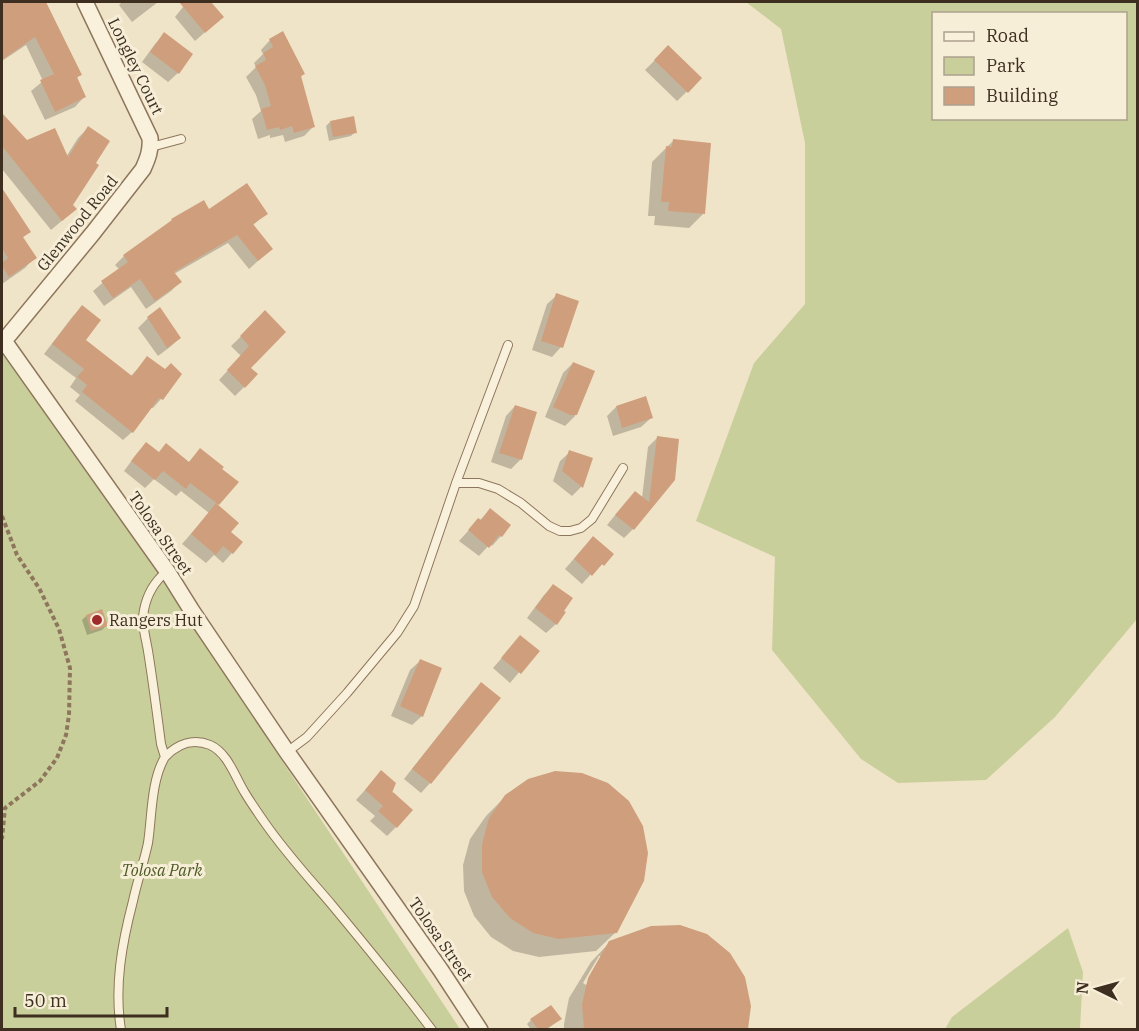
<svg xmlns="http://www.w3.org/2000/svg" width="1139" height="1031" viewBox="0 0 1139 1031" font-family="'IBM Plex Serif',serif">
	<rect width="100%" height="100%" fill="#f0e4c8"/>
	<path fill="#c9cf9b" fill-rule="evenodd" d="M746,2h391v617l-82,98 -69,63 -88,3 -37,-24 -89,-109 3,-93 -79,-36 58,-158 51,-59v-161l-24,-114zM934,14h192v104h-192z
		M2,350l158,227 300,452h-458z
		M1068,928l15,44 -3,57h-135l7,-12z"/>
	<path fill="#0003" fill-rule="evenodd" d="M2,2h34l44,73 -4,4 8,18 -9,10 -30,13 -14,-29 12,-10 -17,-36 -24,16z
		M122,2h36l-26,20 -13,-17z
		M187,2h22l13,15 -27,24 -20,-24z
		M165,34l13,39 -10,9 -26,-20 13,-18z
		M270,40l33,34 -3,4 13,49 -9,9 -19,6 -2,-7 -13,3v-3l-12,4 -6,-20 9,-8 -5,-16 -10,-18 10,-10 -2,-4 9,-9 -2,-4z
		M668,47l32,32 -23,22 -32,-31z
		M2,115l25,27 39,15 12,-19 10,-10 -24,91 -13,11 -49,-61z
		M330,122l25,10 -4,4 -22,5 -3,-15z
		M673,141l30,73 -14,14 -35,-3 1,-9h-7l4,-54z
		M2,190l27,42 -7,6 13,19 -10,11 -23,16z
		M203,202l5,9 58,3 -14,12 19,23 -22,20 -21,-26 -54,31 6,8 -9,9 -25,18 -15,-22 -27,19 -11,-15 26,-22 -4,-4 9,-9 39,-27 9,-9z
		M557,295l4,52 -9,10 -20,-7 15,-46z
		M82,307l2,33 46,37 18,-19 17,13 15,3 -19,25 -8,9 -3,-1 -18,25 -9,8 -48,-39 5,-6 -10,-8 6,-9 -32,-24 29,-38z
		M160,310l20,28 -10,9 -12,9 -20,-28 10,-10z
		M265,313l-21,74 -9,9 -16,-16 22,-24 -10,-10z
		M573,363l20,9 -18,44 -10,10 -20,-9 18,-44z
		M515,406l6,53 -10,10 -20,-7 15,-46z
		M616,407l35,11 -10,9 -28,9 -6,-20z
		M657,438l16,41 -40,50 -9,9 -17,-13 19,-23 16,-4 6,-51z
		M200,450l36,32 -20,24 13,26 3,21 -9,10 -9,-8 -8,8 -24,-19 27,-31 -28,-22 -5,5 -22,-17 -9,9 -21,-17 14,-19 20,1 30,10z
		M570,452l21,7 -10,28 -9,9 -19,-15 7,-20z
		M490,510l19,16 -8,10 -9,10 -2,-2 -11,12 -20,-15 19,-21 1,1z
		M584,547l28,7 -19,20 -1,-1 -10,11 -17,-15z
		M553,586l3,38 -10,9 -19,-15 17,-23z
		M86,616l20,10 -4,4 -15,5 -5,-15z
		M520,637l17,14 -27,32 -17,-15z
		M420,661l2,55 -10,9 -21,-9 19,-46z
		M481,684l18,14 -69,85 -9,10 -17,-14 68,-86z
		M381,772l15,55 -9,9 -17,-15 5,-5 -19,-16z
		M506,796l110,136 -20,19 -57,6 -26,-6 -22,-14 -17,-21 -10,-25 -1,-26 7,-26 16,-23z
		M610,942l140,64 -3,24h-183v-6l5,-26 22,-36zM599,956h4l-17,29 -3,-2z
		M560,1019l-14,11h-15l-4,-6 4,-4z"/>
	<path fill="#cf9f7d" d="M2,2h44l36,73 -5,2 9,20 -31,15 -15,-32 14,-6 -19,-37 -33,23z
		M179,2h32l13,15 -19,16z
		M283,31l22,43 -4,2 14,51 -21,6 -2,-7 -12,4 -1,-3 -12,3 -6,-21 10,-3 -6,-21 -10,-19 11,-6 -3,-7 10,-6 -4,-8z
		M164,32l29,22 -14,20 -29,-22z
		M668,45l34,33 -14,15 -34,-33z
		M2,113l25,27 28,-12 13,29 20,-31 22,15 -14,22 3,2 -26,40 4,4 -15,12 -60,-75z
		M354,116l3,17 -24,4 -3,-16z
		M673,139l38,4 -6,71 -37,-3 1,-9h-8l5,-56 6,1z
		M247,183l21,31 -15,10 20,25 -15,12 -21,-26 -63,37 8,10 -27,19 -15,-22 -27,19 -12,-17 27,-19 -5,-7 49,-35 -1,-1 33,-19 5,9z
		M2,188l29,44 -8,5 14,21 -28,19 -7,-11v-3l6,-5 -6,-10z
		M556,293l23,8 -16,47 -22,-7z
		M82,305l19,15 -15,20 46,36 15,-20 18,13 6,-6 11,11 -19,26 -4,-2 -26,35 -51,-41 5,-7 -10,-8 7,-8 -32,-25z
		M160,307l21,31 -14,10 -20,-31z
		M265,310l21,22 -35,36 7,6 -13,14 -18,-18 22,-24 -9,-10z
		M573,362l22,9 -18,44h-7l-17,-8z
		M646,396l7,22 -31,10 -6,-22z
		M515,405l22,7 -15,48 -23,-7z
		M657,436l22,3 -4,41 -41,50 -19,-15 20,-24 14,11z
		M146,442l13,10 7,-9 23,19 11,-14 24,19 -2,2 17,13 -20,23 -29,-22 -4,6 -23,-18 -8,9 -24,-19z
		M569,450l24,8 -10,30 -21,-17z
		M216,503l23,20 -8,9 12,10 -10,12 -10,-8 -7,9 -25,-21z
		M490,508l21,17 -9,12 -3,-2 -10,13 -21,-18 10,-12 3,2z
		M593,536l21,18 -10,12 -2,-2 -10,12 -18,-17z
		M553,584l20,14 -9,13 2,1 -9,13 -22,-17z
		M102,609l6,17 -17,5 -5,-16z
		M520,635l20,16 -19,23 -20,-16z
		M420,659l22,9 -19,49 -23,-11z
		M481,682l20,16 -70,86 -19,-15z
		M381,770l15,13 -4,10 1,-1 20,18 -16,18 -19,-17 5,-5 -18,-16z
		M555,771l27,2 26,10 21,18 14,25 5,27 -4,28 -27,52 -58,6 -26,-6 -23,-15 -18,-21 -10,-25v-28l7,-26 16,-23 23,-16z
		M680,925l27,9 23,19 15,24 6,29 -3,23h-164l-2,-25 6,-26 21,-37 42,-15z
		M551,1005l11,14 -16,10h-8l-8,-10z"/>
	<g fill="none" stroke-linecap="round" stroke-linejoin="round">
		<g stroke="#8d765c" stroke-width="10">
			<path id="service" d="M151,147l30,-8
				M456,483h23l19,6 23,14 28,23 11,5h10l11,-3 11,-9 31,-51
				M287,752l20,-15 40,-44 50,-60 17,-27 42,-123 52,-138
				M165,757c12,-13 28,-19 45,-12 18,8 25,32 35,48 6,10 13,20 20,30 20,29 44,55 67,82 34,41 68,82 100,125
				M121,1030c-7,-44 1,-87 12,-129 4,-19 11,-39 15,-58 4,-27 3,-63 17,-86l-4,-13c-4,-31 -8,-62 -13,-93 -2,-13 -7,-27 -4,-41 3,-16 11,-29 23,-39"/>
		</g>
		<g stroke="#8d765c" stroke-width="18">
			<path id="minor" d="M2,338l165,233 25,40 95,141 153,217 40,61
				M4,341l89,-108 50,-64c5,-11 8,-19 7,-31l-65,-136"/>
		</g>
		<path stroke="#8d765c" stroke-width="4" stroke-dasharray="4.5 3" stroke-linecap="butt" d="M2,516l15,39 22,33 20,41 11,39 -1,47 -3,20 -9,23 -17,23 -35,27 -3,31"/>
		<use href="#service" stroke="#faf1dc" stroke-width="8"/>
		<use href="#minor" stroke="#faf1dc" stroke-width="15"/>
	</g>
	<circle fill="#9e2a2b" stroke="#f7eed8" stroke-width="2" cx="97" cy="620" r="6"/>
	<g text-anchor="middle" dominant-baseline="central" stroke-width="6" stroke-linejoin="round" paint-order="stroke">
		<g font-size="16" fill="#3d2e20" stroke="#f7eed8">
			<text transform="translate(136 66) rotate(64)">Longley Court</text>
			<text transform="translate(77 223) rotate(-51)">Glenwood Road</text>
			<text transform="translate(161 533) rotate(55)">Tolosa Street</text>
			<text transform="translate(441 939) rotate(55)">Tolosa Street</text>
		</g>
		<g font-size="16" fill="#3d2e20" stroke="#f7eed8" text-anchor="start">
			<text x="109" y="620">Rangers Hut</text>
		</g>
		<g font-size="16" font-style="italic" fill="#4d5a26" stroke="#f7eed8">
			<text x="162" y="870">Tolosa Park</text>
		</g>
	</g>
	<rect width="1139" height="1031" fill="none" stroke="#3d2e20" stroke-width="6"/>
	<rect x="932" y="12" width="195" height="108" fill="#f7eed8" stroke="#ada18e" stroke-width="1.5"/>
	<rect x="944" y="32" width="30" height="9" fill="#faf1dc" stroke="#ada18e" stroke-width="1.5"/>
	<text x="986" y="42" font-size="18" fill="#3d2e20">Road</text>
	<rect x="944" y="57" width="30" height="18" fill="#c9cf9b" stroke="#ada18e" stroke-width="1.5"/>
	<text x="986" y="72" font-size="18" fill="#3d2e20">Park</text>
	<rect x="944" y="87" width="30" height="18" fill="#cf9f7d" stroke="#ada18e" stroke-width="1.5"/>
	<text x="986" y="102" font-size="18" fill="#3d2e20">Building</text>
	<g transform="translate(1097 989) rotate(275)" stroke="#f7eed8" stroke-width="4.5" paint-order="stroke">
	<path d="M0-4.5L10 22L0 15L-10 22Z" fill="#3d2e20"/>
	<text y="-9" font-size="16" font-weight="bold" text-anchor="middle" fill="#3d2e20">N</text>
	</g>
	<path d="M15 1007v9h152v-9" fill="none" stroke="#3d2e20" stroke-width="3"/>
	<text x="24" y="1007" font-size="18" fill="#3d2e20" stroke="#f7eed8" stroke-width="4.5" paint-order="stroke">50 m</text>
</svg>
